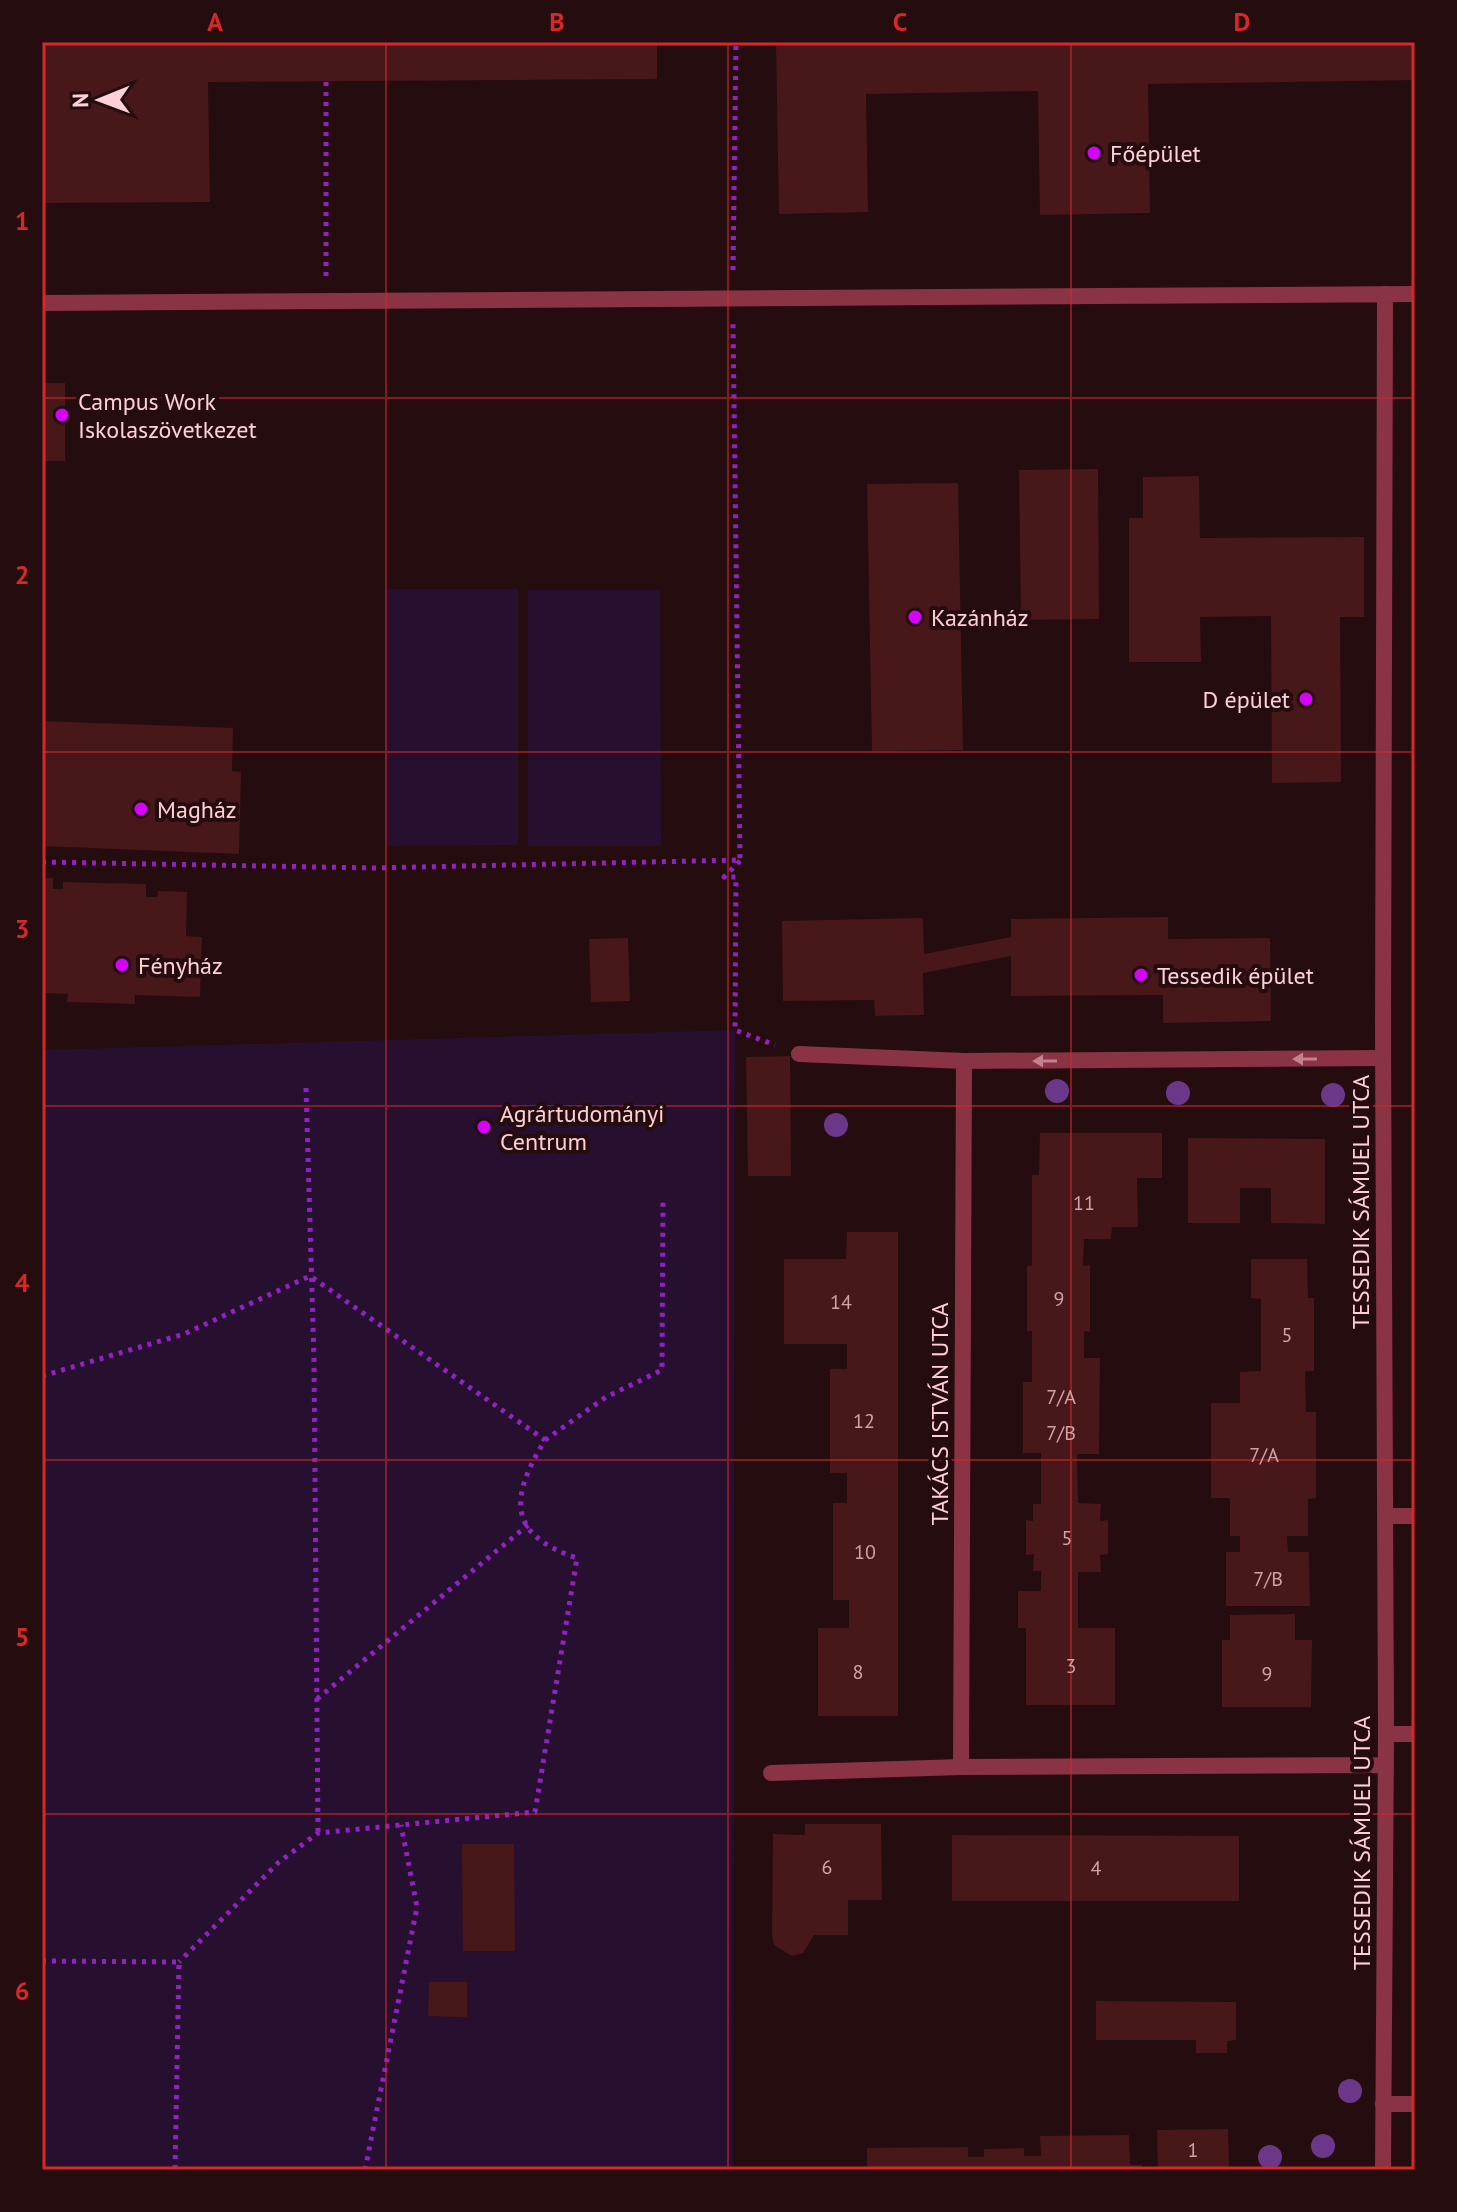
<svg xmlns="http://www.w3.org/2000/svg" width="1457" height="2212" viewBox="0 0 1457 2212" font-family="'PT Sans',sans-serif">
	<rect width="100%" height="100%" fill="#250c0e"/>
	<path fill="#270f30" d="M385,589h133v256l-133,1z
		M528,590h132l1,256h-133z
		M735,1030l-2,1140h-691v-1120z"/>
	<path fill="#481719" d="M42,42h615v37l-449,3 2,120 -168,1z
		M776,42h639v38l-267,4 2,129 -110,2 -2,-124 -172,3 2,118 -89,2z
		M42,383h23v78h-23z
		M1098,469l1,150 -78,1 -2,-150z
		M1199,476l1,62 164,-1v80h-24l1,165 -69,1 -1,-167 -71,1 1,45h-72v-144h14v-41z
		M958,483l5,267 -91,1 -5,-267z
		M42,721l191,7 -1,43 9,1 -2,82 -197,-8z
		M42,878h11v11h10v-7l83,2v13h11l1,-6 29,1 -1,44 16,1 -2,60 -65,-2v9l-68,-2 1,-8 -26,-1z
		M1168,917v22l102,-1 1,83 -108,2v-28l-152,1v-40l-88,17 1,42 -49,1 -1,-16 -91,1 -1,-80 141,-3 1,36 87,-17v-18z
		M628,938l2,63 -39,1 -2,-63z
		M790,1056l1,120h-43l-2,-119z
		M1040,1133h122v45h-25l1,49h-26l-1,12h-27l-1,27 7,-1v67l-6,-1v27h16l-1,96h-22l1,49 23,1 -1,17 8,-1v34l-8,1 1,17h-23v56h37v77h-89v-77h-8v-37h23v-20h-8l1,-17 -8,1v-35l7,1v-17h8v-51h-18v-71h9v-51h-5v-65h5v-91h7z
		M1188,1138l137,1v85l-54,-1v-35h-31v35h-52z
		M847,1232h51v484h-80v-88h31v-28h-16v-97h14v-30h-17v-104h17v-25h-63v-85h62z
		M1251,1259h56l1,39h6v73h-9l1,41h10v86l-8,1v37h-21l1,16h21l1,54h-84v-54h14v-16h-10v-38h-19v-95h29v-31l21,-1v-72l-10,-1z
		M1295,1614v26h17l-1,67h-89v-67h8v-25z
		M805,1824h76l1,76h-34v35h-34l-11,18 -11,3 -18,-11 -2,-11 1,-100 32,1z
		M952,1835l287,1v65h-287z
		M462,1844h52l1,107h-52z
		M429,1982h38v35l-39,-1z
		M1096,2001l140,1v38l-9,1v12h-31v-13h-100z
		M1228,2129l1,41h-71l-1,-40z
		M1129,2135l1,30h12v5h-275v-22l101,-1v10h16v-8l40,-1v8h17l-1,-20z"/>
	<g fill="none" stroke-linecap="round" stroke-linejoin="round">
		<path stroke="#9023c0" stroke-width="5" stroke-dasharray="4 6" stroke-linecap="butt" d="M733,270l3,-228
			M326,276v-195
			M740,861l-16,16h12l-1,153 40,15
			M42,862l331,6 367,-8 -7,-536
			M306,1088l8,272 4,473
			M42,1376l142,-42 126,-58 235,164c-34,56 -40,94 32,118l-42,254 -217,21 -39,29 -100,100
			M545,1440l61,-43 56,-27 1,-172
			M317,1699l211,-174
			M42,1961l137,1 -4,208
			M365,2170l52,-263 -16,-82"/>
		<path stroke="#893345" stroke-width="16" d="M42,303l1373,-9
			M1383,1032l2,-738
			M799,1054l165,7 419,-3
			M1386,1734h29
			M1383,2104h32"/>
		<path stroke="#893345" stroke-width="16" d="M1385,1516h30
			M961,1767l3,-706
			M771,1773l190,-6 425,-2
			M1383,2170l3,-436 -3,-702"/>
	</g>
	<g fill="#6b3788">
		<circle cx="1057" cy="1091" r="12"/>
		<circle cx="1178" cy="1093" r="12"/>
		<circle cx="1333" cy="1095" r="12"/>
		<circle cx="836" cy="1125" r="12"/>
		<circle cx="1350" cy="2091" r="12"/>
		<circle cx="1323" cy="2146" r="12"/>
		<circle cx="1270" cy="2157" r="12"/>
	</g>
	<defs><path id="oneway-solid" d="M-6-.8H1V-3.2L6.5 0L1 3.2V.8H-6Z" transform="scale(2)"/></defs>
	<g fill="#c4828e">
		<use href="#oneway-solid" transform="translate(1305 1059) rotate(180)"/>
		<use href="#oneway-solid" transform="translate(1045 1061) rotate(180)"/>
	</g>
	<path fill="none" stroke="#d62828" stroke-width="2" stroke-opacity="0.55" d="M386,42v2128M728,42v2128M1071,42v2128M42,398h1373M42,752h1373M42,1106h1373M42,1460h1373M42,1814h1373"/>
	<g fill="#d700fc" stroke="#250c0e" stroke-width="3">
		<circle cx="1094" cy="153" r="8"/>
		<circle cx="62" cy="415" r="8"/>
		<circle cx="915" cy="617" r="8"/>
		<circle cx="1306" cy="699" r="8"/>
		<circle cx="141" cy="809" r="8"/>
		<circle cx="122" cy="965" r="8"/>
		<circle cx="1141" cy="975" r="8"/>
		<circle cx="484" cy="1127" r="8"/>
	</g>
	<g text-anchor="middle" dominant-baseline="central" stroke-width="8" stroke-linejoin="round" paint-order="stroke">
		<g font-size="20" fill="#d1a2a8">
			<text x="1084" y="1203">11</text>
			<text x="1059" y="1299">9</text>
			<text x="841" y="1302">14</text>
			<text x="1287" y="1335">5</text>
			<text x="1061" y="1397">7/A</text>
			<text x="864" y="1421">12</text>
			<text x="1061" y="1433">7/B</text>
			<text x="1264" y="1455">7/A</text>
			<text x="1067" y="1538">5</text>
			<text x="865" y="1552">10</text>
			<text x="1268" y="1579">7/B</text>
			<text x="1071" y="1666">3</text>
			<text x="858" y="1672">8</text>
			<text x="1267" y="1674">9</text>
			<text x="827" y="1867">6</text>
			<text x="1096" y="1868">4</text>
			<text x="1193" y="2150">1</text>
		</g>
		<g font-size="24" fill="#ffd1d7" stroke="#250c0e" text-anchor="start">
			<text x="1110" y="153">Főépület</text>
			<text x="78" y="401">Campus Work<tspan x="78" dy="28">Iskolaszövetkezet</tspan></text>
			<text x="931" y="617">Kazánház</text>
			<text x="1290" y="699" text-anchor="end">D épület</text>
			<text x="157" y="809">Magház</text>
			<text x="138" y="965">Fényház</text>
			<text x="1157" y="975">Tessedik épület</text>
			<text x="500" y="1113">Agrártudományi<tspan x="500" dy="28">Centrum</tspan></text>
		</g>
		<g font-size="24" fill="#ffd1d7" stroke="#250c0e">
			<text transform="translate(1360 1202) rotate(-90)">TESSEDIK SÁMUEL UTCA</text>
			<text transform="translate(939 1414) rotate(-90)">TAKÁCS ISTVÁN UTCA</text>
			<text transform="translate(1361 1843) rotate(-90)">TESSEDIK SÁMUEL UTCA</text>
		</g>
	</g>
	<rect width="1457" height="2212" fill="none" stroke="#250c0e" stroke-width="88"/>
	<g transform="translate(100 100) rotate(269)" stroke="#250c0e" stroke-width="6" paint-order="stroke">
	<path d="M0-6L14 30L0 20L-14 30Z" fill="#ffd1d7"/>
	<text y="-12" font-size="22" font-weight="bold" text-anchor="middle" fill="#ffd1d7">N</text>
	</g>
	<rect x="44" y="44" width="1369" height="2124" fill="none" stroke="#d62828" stroke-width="3"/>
	<g font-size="26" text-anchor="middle" font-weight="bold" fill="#d62828">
		<text x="215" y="31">A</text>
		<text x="557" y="31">B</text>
		<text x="900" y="31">C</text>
		<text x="1242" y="31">D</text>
		<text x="22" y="230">1</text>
		<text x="22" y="584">2</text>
		<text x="22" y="938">3</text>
		<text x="22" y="1292">4</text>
		<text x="22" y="1646">5</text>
		<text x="22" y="2000">6</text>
	</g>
</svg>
